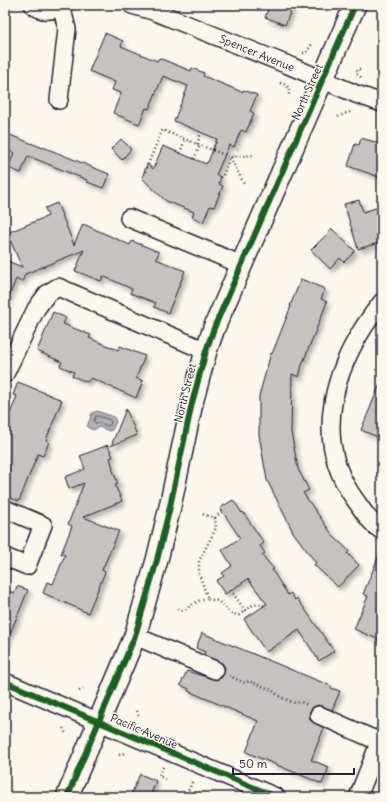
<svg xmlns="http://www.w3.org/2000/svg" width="387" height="802" viewBox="0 0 387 802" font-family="Delius,sans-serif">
	<defs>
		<filter id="shadow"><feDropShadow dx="3.5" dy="3.5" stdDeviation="2" flood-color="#0004"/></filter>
	</defs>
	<rect width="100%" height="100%" fill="#fbf7ec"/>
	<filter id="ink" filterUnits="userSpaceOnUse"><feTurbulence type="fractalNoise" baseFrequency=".025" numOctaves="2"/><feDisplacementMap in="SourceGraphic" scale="8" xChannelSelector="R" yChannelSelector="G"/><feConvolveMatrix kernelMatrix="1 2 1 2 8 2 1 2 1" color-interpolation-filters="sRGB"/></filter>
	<g filter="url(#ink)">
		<path fill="#b1aeb0" stroke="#787681" d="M97,411l17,6 2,5 -4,8 -3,1 -10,-4 -6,3 -6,-3 5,-14z"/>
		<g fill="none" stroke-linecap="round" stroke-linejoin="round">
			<path stroke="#5b5a6a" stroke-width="1" d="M96,416h2l12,4 1,2 -1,3 -2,1 -8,-3h-5l-1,-2z"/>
		</g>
		<path fill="#c6c2c0" stroke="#22223b" filter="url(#shadow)" d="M270,5h23l-8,20 -20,-8z
			M105,33l18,8 -2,5 36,15 2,-3 32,13 1,-3 12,5 -1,3 39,16 1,-2 14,5 -7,16 4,2 -8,19 -5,-2 -7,17 -5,-2 -13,30 5,2 -2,7 4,2 -9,21 -4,-1 -7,16 -11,-5 2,-5 -28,-11 -24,-23 5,-14 6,5 10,-23 43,18 1,-2h1l9,-23 -43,-18 14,-35 -25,-10 -14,33 -3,-1 -7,16 -26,-11 8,-20 -9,-3 3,-8 -26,-11z
			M5,133l38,15v-1l66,27 -6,14 -16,-6v-2l-59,-24 -7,17 -13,-5 6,-15 -9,-4z
			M361,138l21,6v24l-3,9 -31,-11 7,-22 4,1z
			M121,139l10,10 -9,11 -11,-11z
			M359,200l4,12 19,-6v36l-24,7 -14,-45z
			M57,203l17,42 9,-21 47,21 2,-4 27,11 -3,7 29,12 -17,42 -14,-6 2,-4 -26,-10 2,-4 -29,-13 -2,5 -26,-10 9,-21 -59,24 -3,8 -6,-3 -11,27v-46l17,7 -15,-34 41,-17 -3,-8z
			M332,229l23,22 -11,11 -4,-4 -10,11 -19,-19z
			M301,279l24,10 -4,10 6,3 -25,63 -3,12 -7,-3 -1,58 7,37 11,21 -6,3 31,44 15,14 -2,2 12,12 -21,22 -24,-22 2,-2 -23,-31 -26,-52 -8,-45v-39l12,-43 1,1 19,-48h-1z
			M53,312l13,6 -3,6 28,11 -2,3 29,12 2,-4 25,10 -9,22 7,3 -7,17 -45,-20 -4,4 -15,-6 2,-4 -14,-6 2,-4 -25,-11z
			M382,379v60l-21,-9z
			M18,382l44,18 -16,40 3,2 -6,14 -5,-2 -19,47 -14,-5v-60l4,-11 -3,-1 11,-28 -4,-1z
			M126,409l11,26 -26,11z
			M108,445l5,12 -3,1 3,10h-1l6,16 -3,1 7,16 -39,16 36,14 -17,39 3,2 -17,41 -45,-20 4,-11 6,2 12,-29 -4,-1 11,-28 -4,-2 16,-41 -15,6 -4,-12 20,-8 -5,-13z
			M233,500l9,13 1,-1 21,31 -4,3 5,7 -3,2 12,14 -2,1 16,25 3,-2 4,7 2,-2 37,53 -15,10 -20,-31 -33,22 -22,-33 23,-15 -19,-25 -23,15 -9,-13 8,-5 -2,-3 10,-7 -10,-16 18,-12 -20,-30z
			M382,548v93l-28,-12 14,-33 -5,-2z
			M17,586l11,4 -23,56v-56l9,3z
			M202,633l129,53v2l9,3 -8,19 -14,-5 -5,2 -3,4 -1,5 2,5 13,7 -13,32 18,7 -7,17 -76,-32 12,-31 -70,-30 1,-2 -9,-4 7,-14 29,9 5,-2 3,-4 1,-6 -2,-4 -19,-9 1,-3 -9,-4z
			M140,774l16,7 -6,16h-20z"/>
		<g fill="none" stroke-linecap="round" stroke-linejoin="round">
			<g stroke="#22223b" stroke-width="20">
				<path id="minor" d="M33,5c9,7 19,7 28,0
					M132,5l21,6 135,54 68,29 26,9
					M59,100l8,-71 -6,-24
					M129,218l113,47
					M382,302c-46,57 -74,135 -26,199 8,11 14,22 26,30
					M5,374l31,-65 11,-15 11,-7 148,64
					M5,509l38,16 -16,41 -22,-9
					M135,636l80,34
					M5,682l271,115
					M319,715l61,27
					M358,797l24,-61"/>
			</g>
			<g stroke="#22223b" stroke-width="24">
				<path id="major" d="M67,797l68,-161 22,-76 12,-49 23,-108 14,-52 8,-23 141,-323"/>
			</g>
			<path stroke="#22223b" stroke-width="2.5" stroke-dasharray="1 3" stroke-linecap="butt" d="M303,53h3l6,-9
				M360,69h-3v5l4,3 3,-1
				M280,83c5,1 8,3 10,8l-2,5
				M338,117l6,-3 6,-2
				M197,144l4,-11
				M212,150l5,-11
				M180,153l5,-14
				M194,159l6,-14
				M145,172l17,-42 68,27 25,-2
				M223,175l7,-18 14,27
				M215,518l7,-7
				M231,590l14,21
				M208,599l10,2 14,13 7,1 14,-10 9,-1 4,4
				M178,609l5,2 15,-10 10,-2 -9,-25v-13l17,-33 -1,-10 -13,-4
				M229,676l16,7 4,-2 23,9 8,7 15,6 6,-1 7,3
				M79,691l6,-3
				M137,711l2,6
				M63,728l3,6
				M119,755l6,-2
				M163,767l-4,9 6,3
				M187,794l6,-14"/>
			<use href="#minor" stroke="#fbf7ec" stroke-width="17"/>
			<use href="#major" stroke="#fbf7ec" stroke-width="21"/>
			<g stroke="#fbf7ec" stroke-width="8">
				<path id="cycleway" d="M5,682l271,115
					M67,797l68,-161 22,-76 12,-49 23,-108 14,-52 8,-23 141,-323"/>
			</g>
			<use href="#cycleway" stroke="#1b5e20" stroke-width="6"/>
		</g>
	</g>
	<g text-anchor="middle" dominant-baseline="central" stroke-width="3" stroke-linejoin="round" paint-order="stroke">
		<g font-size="11" fill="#22223b" stroke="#fbf7ec">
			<text transform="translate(257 53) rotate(22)">Spencer Avenue</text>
			<text transform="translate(307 92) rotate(-66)">North Street</text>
			<text transform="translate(185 393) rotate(-76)">North Street</text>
			<text transform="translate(144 731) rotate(23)">Pacific Avenue</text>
		</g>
	</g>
	<rect width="387" height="802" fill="none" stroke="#fbf7ec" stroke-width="20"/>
	<rect x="10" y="10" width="367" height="782" fill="none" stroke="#22223b" stroke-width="1.5" filter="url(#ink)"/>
	<path d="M233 768v6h121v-6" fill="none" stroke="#22223b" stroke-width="2"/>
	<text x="239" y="768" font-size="12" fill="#22223b" stroke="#fbf7ec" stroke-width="3" paint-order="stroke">50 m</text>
</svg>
